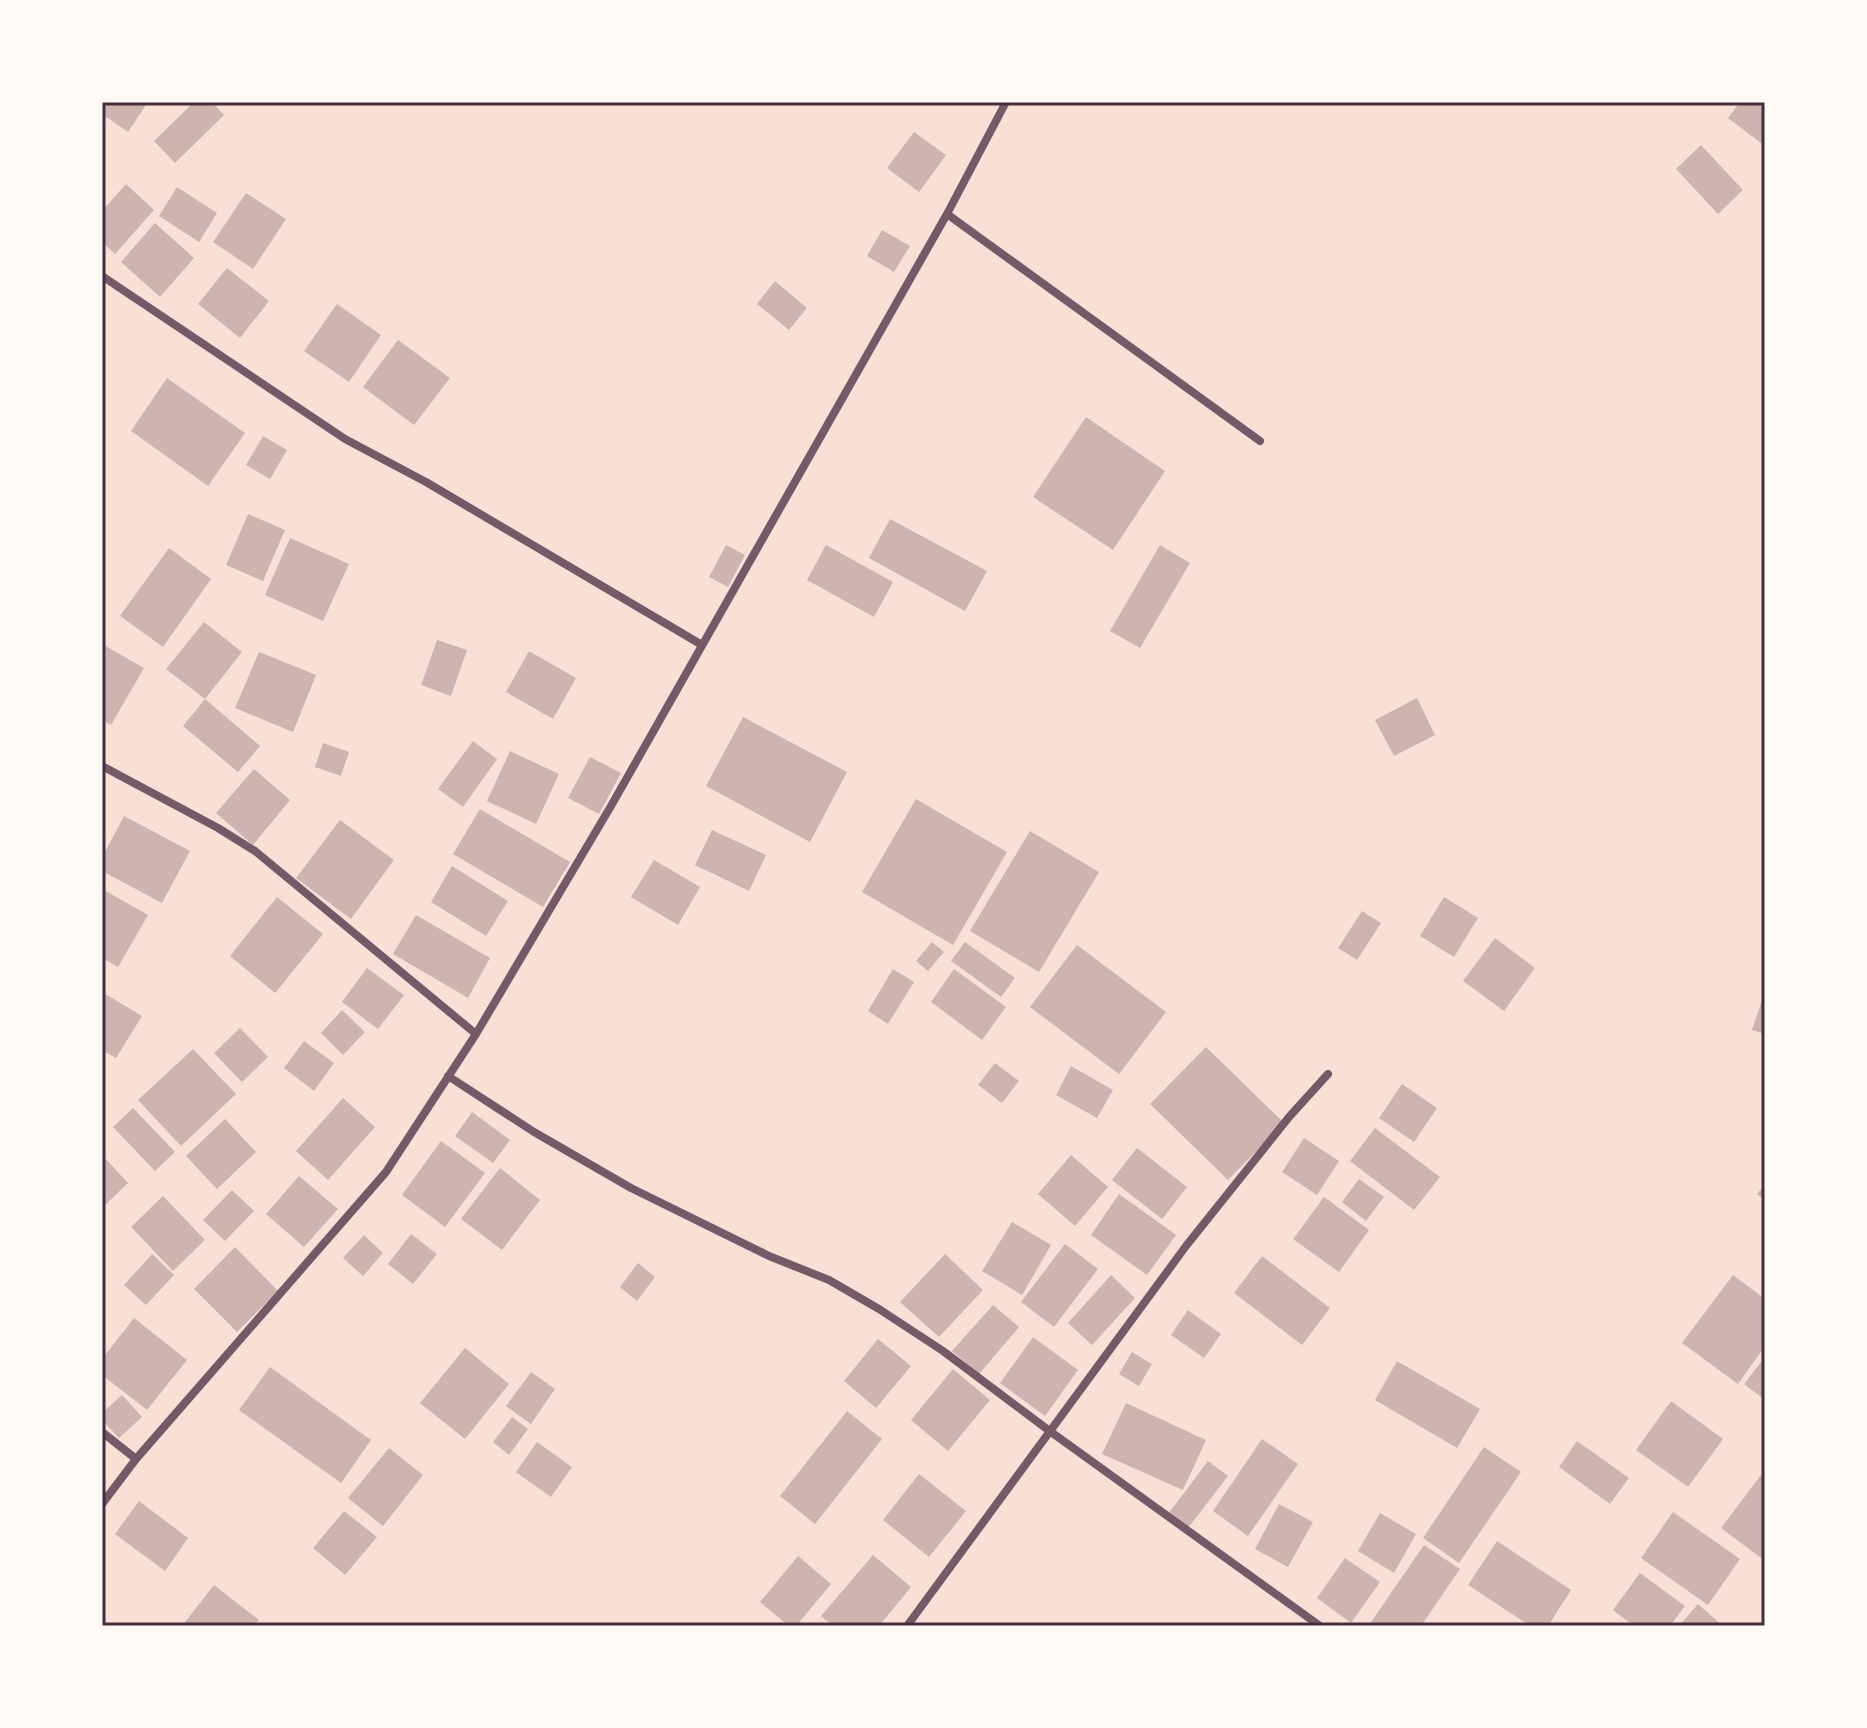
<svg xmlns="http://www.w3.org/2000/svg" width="1867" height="1728" viewBox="0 0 1867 1728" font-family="'PT Serif',serif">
	<rect width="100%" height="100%" fill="#f7e1d7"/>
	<path fill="#ccb4b1" d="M107,102h41l-20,30 -26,-18z
		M194,102h18l12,13 -49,48 -21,-22z
		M1740,102h25v44l-37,-28z
		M914,132l32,23 -27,37 -32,-24z
		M1701,145l42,45 -25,24 -42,-45z
		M126,184l28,26 -39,44 -13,-12v-31z
		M177,187l40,26 -18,29 -40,-26z
		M246,193l40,26 -33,50 -40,-27z
		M155,223l39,35 -34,39 -39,-35z
		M882,230l28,16 -16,26 -27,-16z
		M227,268l42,33 -29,37 -42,-34z
		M775,281l32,27 -18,22 -32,-26z
		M337,304l44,31 -32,47 -45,-31z
		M398,340l52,38 -36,47 -51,-38z
		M167,378l78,55 -37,53 -77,-55z
		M1086,417l79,54 -52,79 -80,-53z
		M263,436l24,14 -17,29 -24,-14z
		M248,514l37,16 -22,51 -37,-16z
		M890,519l97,52 -22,40 -96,-53z
		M290,538l59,26 -26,57 -58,-26z
		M726,545l19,10 -17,32 -19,-10z
		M826,545l67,37 -19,35 -67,-37z
		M1160,545l30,18 -50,85 -30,-17z
		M169,548l42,31 -48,68 -43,-31z
		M204,622l38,30 -37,47 -39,-30z
		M437,640l30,10 -16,46 -30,-11z
		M102,644l42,24 -33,57 -9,-5z
		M529,651l47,27 -23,41 -47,-27z
		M259,652l57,23 -23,57 -58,-24z
		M1417,698l18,37 -41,21 -19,-36z
		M205,699l55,47 -22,26 -55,-46z
		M743,717l104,55 -37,70 -104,-56z
		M473,741l24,18 -34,48 -25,-18z
		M323,743l26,9 -8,24 -26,-9z
		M510,751l49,23 -23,50 -49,-23z
		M590,757l31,16 -22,41 -31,-16z
		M254,769l36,31 -37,45 -37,-32z
		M916,799l91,53 -54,93 -91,-53z
		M480,809l90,53 -27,45 -90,-53z
		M124,816l66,35 -28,52 -60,-32v-13z
		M340,820l54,40 -43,59 -55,-41z
		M712,830l54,25 -17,36 -54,-26z
		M1030,831l69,41 -60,100 -69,-41z
		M654,860l46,27 -22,38 -47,-28z
		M452,866l56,35 -22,35 -55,-34z
		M102,889l46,26 -30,52 -16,-9z
		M277,897l46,37 -48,59 -45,-37z
		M1444,897l34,21 -24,39 -34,-21z
		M1362,911l19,12 -24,37 -19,-12z
		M416,915l74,43 -22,40 -75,-44z
		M1495,938l40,30 -31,43 -41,-30z
		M932,942l12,10 -16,19 -12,-10z
		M965,942l50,36 -14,19 -50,-36z
		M1077,945l89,67 -47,62 -89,-67z
		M367,968l37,27 -26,34 -36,-27z
		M893,969l21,13 -26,42 -20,-13z
		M954,969l52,38 -24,33 -51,-38z
		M1765,991v43l-13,-4z
		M102,992l40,24 -26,42 -14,-8z
		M342,1010l23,22 -22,23 -22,-22z
		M240,1028l28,29 -26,25 -28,-29z
		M304,1041l30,22 -20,28 -30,-23z
		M1206,1047l78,76 -56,57 -78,-76z
		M193,1049l43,45 -55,52 -43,-46z
		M995,1063l24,18 -17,22 -24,-18z
		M1071,1066l42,24 -16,28 -41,-23z
		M1402,1084l35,24 -23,34 -35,-24z
		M343,1098l32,29 -47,53 -32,-29z
		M133,1108l42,44 -20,19 -42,-44z
		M472,1112l38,28 -17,23 -38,-27z
		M225,1119l31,33 -39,37 -31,-33z
		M1375,1128l65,49 -26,33 -64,-49z
		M1304,1138l35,23 -22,34 -35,-23z
		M441,1141l44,32 -40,54 -43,-32z
		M1137,1148l50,39 -25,32 -50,-39z
		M102,1155l26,28 -26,25z
		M1071,1155l37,32 -33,39 -37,-32z
		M500,1168l40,32 -38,50 -41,-31z
		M299,1176l39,33 -34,38 -38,-33z
		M1359,1179l25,18 -18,24 -24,-19z
		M1765,1184v16l-8,-6z
		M232,1190l22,21 -29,30 -22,-21z
		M1119,1194l57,41 -29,40 -56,-40z
		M163,1196l42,44 -32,31 -42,-44z
		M1324,1197l45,33 -30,42 -46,-33z
		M1012,1222l39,23 -29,50 -40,-24z
		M411,1234l26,20 -24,30 -25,-20z
		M364,1235l19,18 -20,23 -20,-18z
		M1065,1244l33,25 -44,58 -33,-25z
		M235,1247l43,44 -41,41 -43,-43z
		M152,1254l22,21 -28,30 -22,-20z
		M945,1254l38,36 -44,47 -39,-35z
		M1262,1256l68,52 -28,37 -68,-52z
		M638,1263l17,14 -18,24 -17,-14z
		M1111,1275l24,23 -43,47 -24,-22z
		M1733,1275l32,24v47l-27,38 -56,-41z
		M993,1305l26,22 -40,47 -27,-23z
		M1188,1310l33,24 -17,24 -33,-23z
		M134,1318l53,42 -40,50 -45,-35v-16z
		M1033,1337l45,33 -33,46 -45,-33z
		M878,1339l33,27 -35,42 -32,-27z
		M465,1348l44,36 -44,55 -45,-36z
		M1132,1352l20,12 -13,22 -20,-12z
		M1765,1357v43l-21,-16z
		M1397,1361l83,48 -23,39 -82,-48z
		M270,1367l101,73 -30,43 -102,-73z
		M953,1369l37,31 -42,51 -37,-31z
		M531,1372l24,17 -24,35 -25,-18z
		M122,1395l20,22 -23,21 -17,-18v-7z
		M1671,1401l52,38 -35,48 -52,-37z
		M1126,1403l80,37 -23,50 -81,-36z
		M847,1411l35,28 -67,85 -35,-28z
		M512,1417l16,12 -19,26 -16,-13z
		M1262,1439l36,25 -50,72 -35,-25z
		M1577,1441l52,37 -19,26 -51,-37z
		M537,1442l35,25 -21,30 -35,-25z
		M1484,1447l37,25 -62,91 -36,-25z
		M389,1448l34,27 -40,51 -35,-28z
		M1208,1461l20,15 -40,52 -19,-15z
		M919,1474l47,37 -37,46 -46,-37z
		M1761,1475l4,3v83l-44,-33z
		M139,1501l49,37 -23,33 -50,-37z
		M1279,1504l34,18 -25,45 -33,-18z
		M344,1511l33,26 -32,38 -32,-27z
		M1673,1512l67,47 -32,46 -67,-47z
		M1380,1513l36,21 -22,39 -36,-22z
		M1497,1541l74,49 -23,36h-18l-62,-41z
		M1424,1545l36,24 -39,57h-44l-6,-4z
		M873,1555l38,32 -32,39h-46l-12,-10z
		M798,1556l33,28 -35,42h-7l-29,-24z
		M1345,1558l35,24 -29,41 -34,-25z
		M1640,1573l45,33 -15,20h-36l-21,-16z
		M214,1585l45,35 -5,6h-72z
		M1698,1604l25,22h-44z"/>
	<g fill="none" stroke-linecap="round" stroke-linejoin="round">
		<path stroke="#755966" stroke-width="8" d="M947,214l313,227
			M102,276l243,163 81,43 276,163
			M102,766l116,62 37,23 221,183
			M448,1076l86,56 97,56 138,68 60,24 50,29 64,42 108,81 269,194
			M102,1432l34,27
			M102,1504l34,-45 250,-287 90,-138 135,-228 336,-592 59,-112
			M907,1626l279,-380 103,-129 39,-43"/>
	</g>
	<rect width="1867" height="1728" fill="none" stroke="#fffaf5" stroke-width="208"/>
	<rect x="104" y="104" width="1659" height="1520" fill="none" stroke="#4a2c40" stroke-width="3"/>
</svg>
